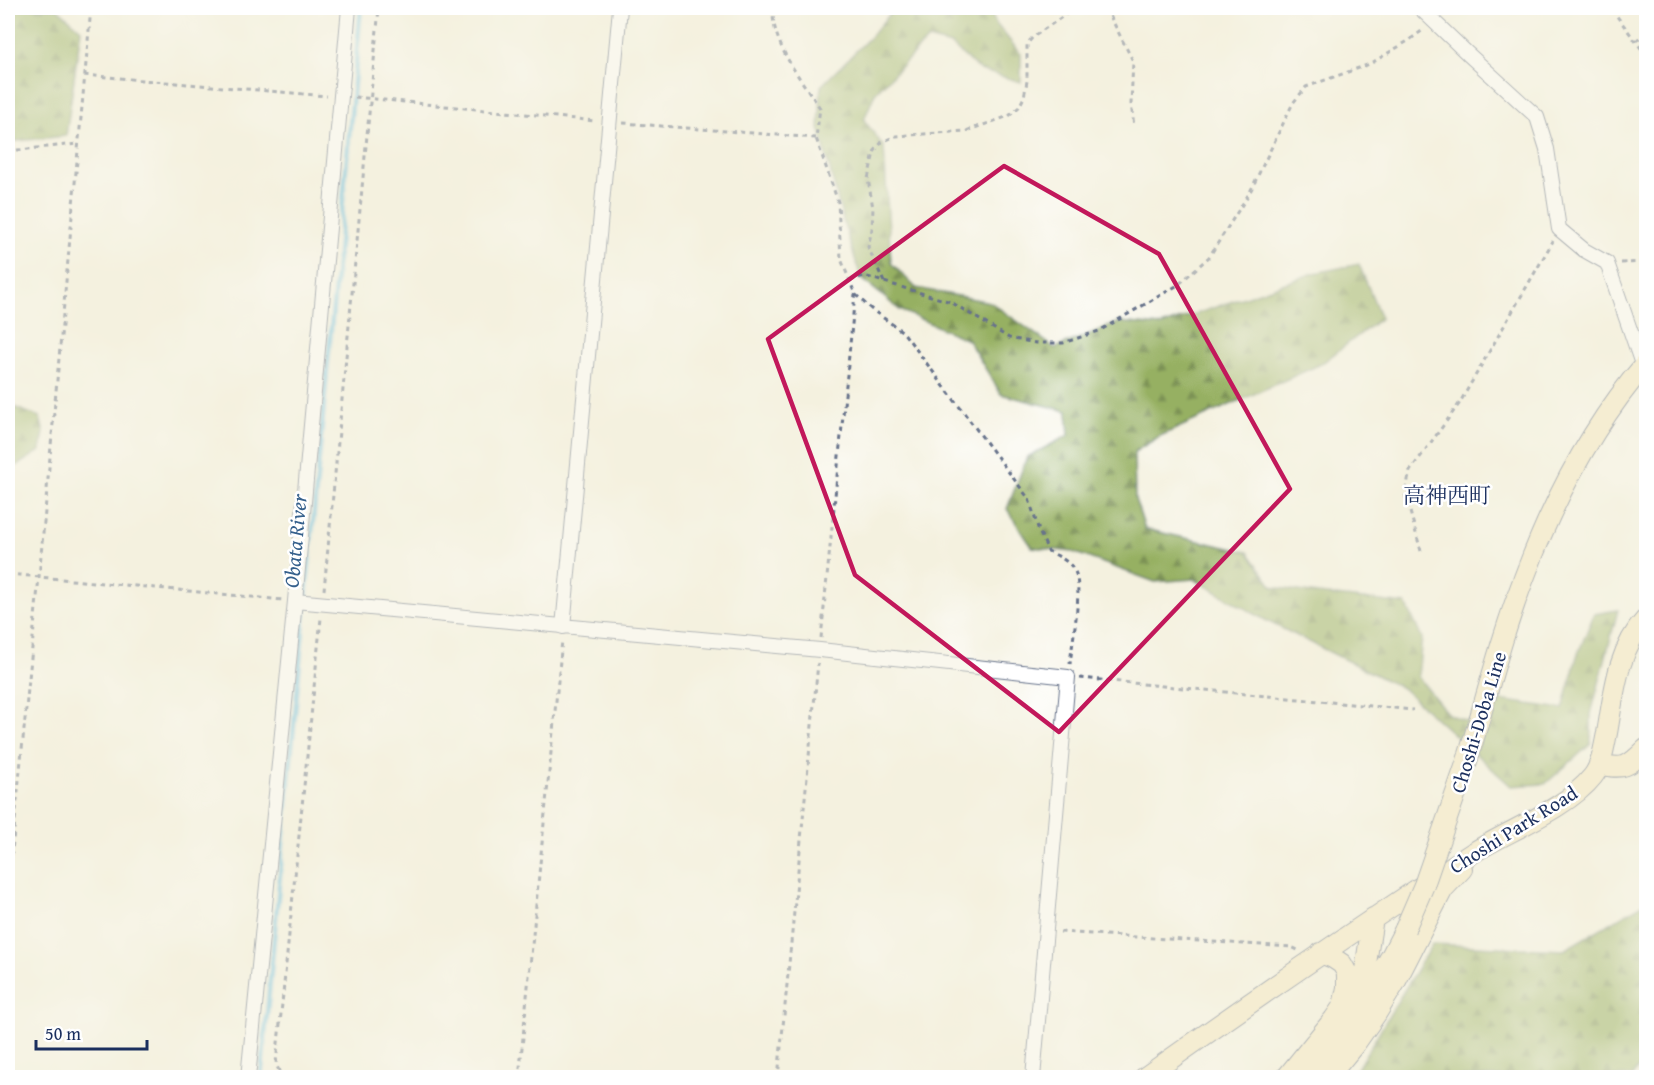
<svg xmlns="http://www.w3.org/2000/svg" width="1654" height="1085" viewBox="0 0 1654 1085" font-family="'Gentium Book Plus','Noto Serif JP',serif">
	<defs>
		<pattern id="forest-firs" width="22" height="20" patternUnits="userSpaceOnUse" patternTransform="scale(1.5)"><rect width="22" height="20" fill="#96b062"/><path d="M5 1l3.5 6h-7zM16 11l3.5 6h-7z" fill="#7a9054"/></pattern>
	</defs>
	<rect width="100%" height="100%" fill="#fff"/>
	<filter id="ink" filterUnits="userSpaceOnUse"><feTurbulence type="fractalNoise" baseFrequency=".0167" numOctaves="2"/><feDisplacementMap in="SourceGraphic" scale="12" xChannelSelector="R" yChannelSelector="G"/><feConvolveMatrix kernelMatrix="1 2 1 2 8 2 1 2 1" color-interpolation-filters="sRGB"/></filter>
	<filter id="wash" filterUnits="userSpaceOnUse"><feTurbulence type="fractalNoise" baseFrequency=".008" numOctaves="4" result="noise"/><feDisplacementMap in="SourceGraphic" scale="24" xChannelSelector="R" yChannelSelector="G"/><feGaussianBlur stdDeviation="1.35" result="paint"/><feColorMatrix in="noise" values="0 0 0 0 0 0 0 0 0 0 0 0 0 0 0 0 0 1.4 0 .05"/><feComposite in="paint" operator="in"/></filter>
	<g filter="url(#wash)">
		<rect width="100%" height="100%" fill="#f4f1df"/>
		<path fill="url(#forest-firs)" stroke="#587060" stroke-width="1.5" d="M8,8h49l24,21 -15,107 -58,6z
			M936,8h52l9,17 24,29v28l-41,-12 -29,-25 -23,-6 -53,54 -11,27 20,27 7,116 25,25 74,14 65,46 64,-26 42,4 153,-53 45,-9 22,54 -60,46 -161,72 -26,16 1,47 10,30 103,23 25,35 45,7 88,10 16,34 -4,39 30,37 19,7 32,-21 64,9 14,-53 17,-42 24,-4 -27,104v30l-46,40 -34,2 -109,-98 -135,-67 -73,-42 -39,3 -82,-30 -41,-5 -25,-38 20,-52 42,-22 -2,-24 -66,-17 -33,-54 -68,-30 -39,-32 -17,-54 -25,-96 2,-42 49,-49 22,-26 35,7z
			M11,406l29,11 4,16 -4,18 -27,17 -5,1v-62z
			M1646,902v157l-15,18h-279l80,-133 132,6z"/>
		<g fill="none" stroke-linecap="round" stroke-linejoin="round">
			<path stroke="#64bce1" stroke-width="4.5" d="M261,1078l100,-1070"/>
		</g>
	</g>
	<g filter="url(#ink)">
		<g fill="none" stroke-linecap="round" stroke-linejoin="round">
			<g stroke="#67738b" stroke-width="16">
				<path id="street" d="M1420,8l48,46 69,63 10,32 12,80 25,21 23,13 36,104
					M295,601l525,49 248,27 -35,401
					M563,627l57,-619
					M248,1078l47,-477 54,-593"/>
			</g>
			<g stroke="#67738b" stroke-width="22">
				<path id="secondary" d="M1467,761c19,-62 35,-127 59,-188 28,-74 68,-150 120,-210
					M1599,764c25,6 29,3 47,-15
					M1346,1002l13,-17 6,-15 8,-52
					M1144,1078c108,-77 216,-152 327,-224 36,-23 96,-45 122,-78 9,-12 11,-29 14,-43 7,-39 10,-83 39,-114
					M1286,1078l48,-59 9,-13 4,-18v-15l-5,-9 -9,-6 -12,-5
					M1306,1078c39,-46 73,-95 99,-149
					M1327,1078l28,-34 21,-30 20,-33 47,-92 19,-20"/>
			</g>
			<path stroke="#67738b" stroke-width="3" stroke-dasharray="4.5 4.5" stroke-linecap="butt" d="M773,8c-2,36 28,71 47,100l-4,30 22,64 3,57 14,35 16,15 32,23 126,167 10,32 9,20c10,5 24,11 28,23 6,17 -4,70 -6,90
				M1106,8l27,53 -2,43 3,22
				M1615,8l1,7 30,40
				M1636,41l10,-9
				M84,75l243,21
				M355,97l241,24
				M623,123l193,15
				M8,151l69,-7
				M1621,263l25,-1
				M850,280l14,-4 87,26 58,36 27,5h27l36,-12 79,-46 31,-28 41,-65 43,-89 13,-16 64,-23 38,-23 15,-11
				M884,282l-16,-35 4,-18 1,-21 -5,-29 6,-27 8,-10 14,-6 70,-5 43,-15 10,-9 5,-10 3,-16v-37l6,-7 42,-29
				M1421,551l-16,-57 5,-23 49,-67 94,-163
				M8,574l275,26
				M324,590l55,-582
				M821,638l34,-344
				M1080,678l333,32
				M8,892l31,-315 52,-569
				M1060,932l231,15 7,3
				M305,1078c-14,-2 -25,1 -29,-15l45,-445
				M519,1078l43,-438
				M778,1078l40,-415"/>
			<use href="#street" stroke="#fff" stroke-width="14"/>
			<use href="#secondary" stroke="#f6e9c3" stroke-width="20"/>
			<g stroke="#67738b" stroke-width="22" stroke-linecap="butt">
				<path id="secondary-bridge" d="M1405,929l19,-44 43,-124"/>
			</g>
			<use href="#secondary-bridge" stroke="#f6e9c3" stroke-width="20"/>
		</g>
	</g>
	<path d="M0 0H1654V1085H0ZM1004,166l155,88 131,235 -231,243 -204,-157 -87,-236z" fill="#f4f1df" fill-opacity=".55" fill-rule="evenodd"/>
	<path fill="none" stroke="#c2185b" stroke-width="4.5" stroke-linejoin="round" d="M1004,166l155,88 131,235 -231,243 -204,-157 -87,-236z"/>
	<g text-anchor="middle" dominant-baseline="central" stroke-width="5" stroke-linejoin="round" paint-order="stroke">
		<g font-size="20" fill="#1b2f5e" stroke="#fff">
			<text transform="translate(1478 722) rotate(-73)">Choshi-Doba Line</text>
			<text transform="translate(1513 829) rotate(-32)">Choshi Park Road</text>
		</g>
		<g font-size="21" font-style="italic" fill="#35608c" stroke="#fff">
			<text transform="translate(295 541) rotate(-85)">Obata River</text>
		</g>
		<g font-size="22" fill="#1b2f5e" stroke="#fff">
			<text x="1447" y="495">高神西町</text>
		</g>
	</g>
	<rect width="1654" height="1085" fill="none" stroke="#fff" stroke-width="30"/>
	<path d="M36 1040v9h111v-9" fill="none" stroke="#1b2f5e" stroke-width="3"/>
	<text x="45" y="1040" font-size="18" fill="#1b2f5e" stroke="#ffffff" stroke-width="4.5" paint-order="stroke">50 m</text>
</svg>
